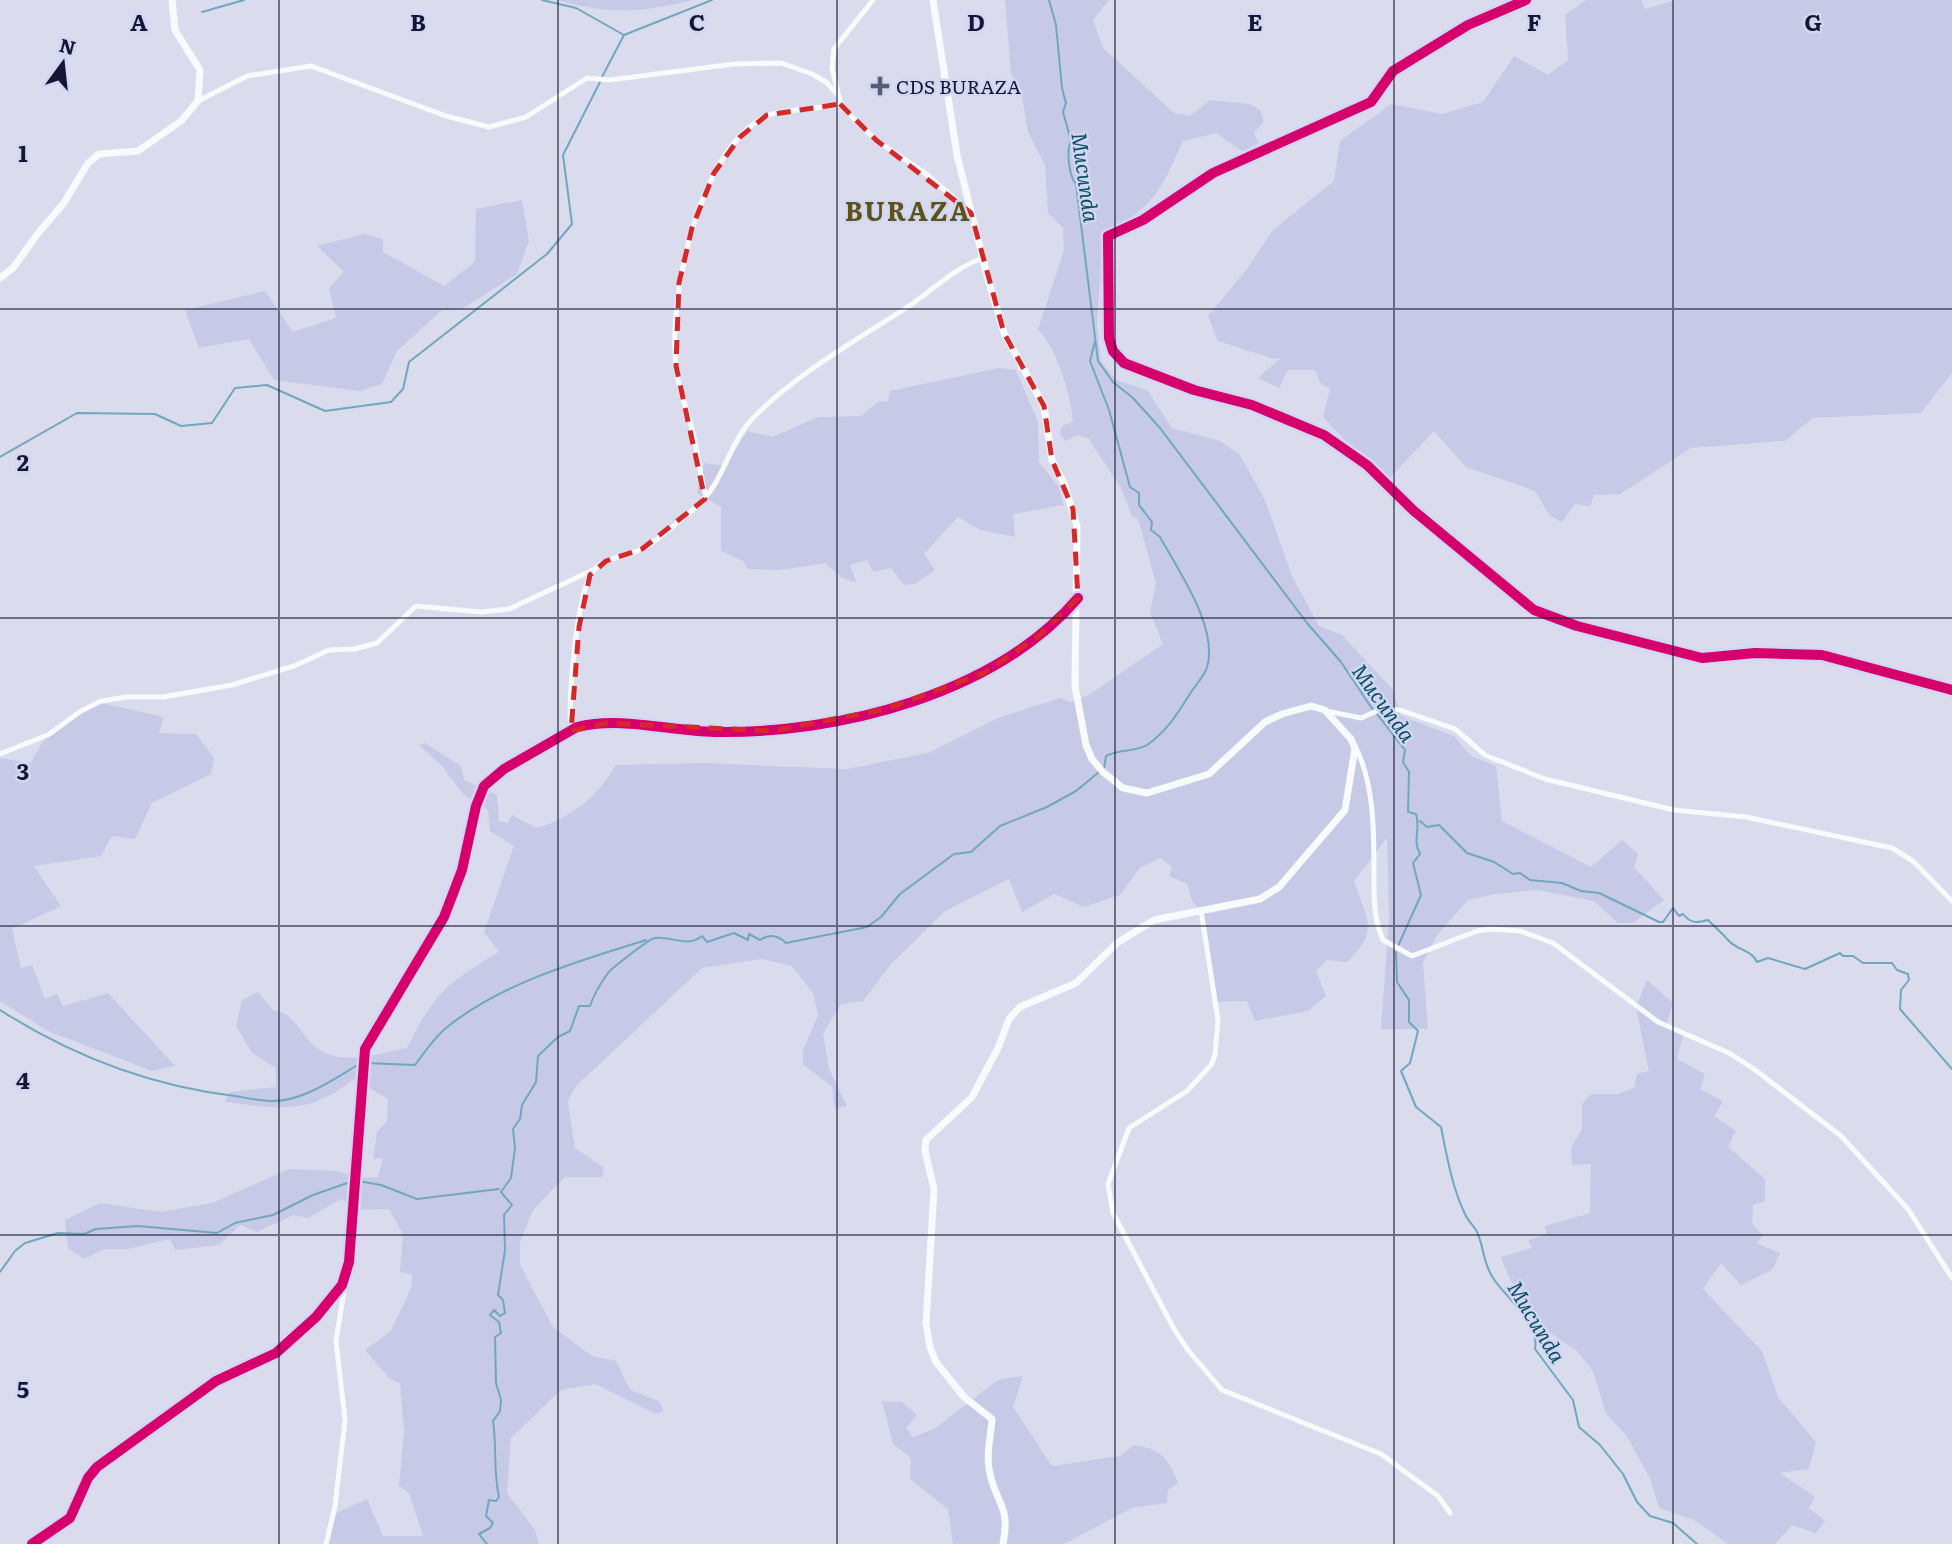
<svg xmlns="http://www.w3.org/2000/svg" width="1952" height="1544" viewBox="0 0 1952 1544" font-family="Literata,serif">
	<rect width="100%" height="100%" fill="#dadced"/>
	<path fill="#c7cae6" d="M557,0h136c-56,13 -81,15 -136,0z
		M1005,0h104l-16,20 10,28 71,65 16,3 20,-16 39,4 11,6 4,11 -10,12 5,10 -17,8 -26,-18 -33,8c-25,55 -28,63 -80,95l-6,90 4,35 15,19 31,10 25,38 48,13 20,14 25,45 27,76 27,50 23,9 51,55 8,26 53,20 17,20 25,10 6,55 89,46 31,-27 16,14 -4,13 30,33 -31,23h-15l-24,-22 -57,-11 -42,4 -27,6 -31,35 -14,28 5,66h-47l8,-110 -2,-81 -33,43c13,38 26,50 -7,81l-20,-2 -11,11 10,25 -18,15 -53,10 -8,-20 -30,1 -17,-91 -8,-10 -5,-17 -18,-8 3,-9 -12,-9 -20,10 -20,27 -36,12 -30,-13 -32,18 -13,-33 -64,32 -54,53 -28,37 -22,3 -18,30 6,35 18,37 -12,3 -3,-23 -29,-21v-15l15,-35 -5,-22 -21,-27 -30,-7 -60,9 -127,119 -7,15 7,46 29,20 -2,9h-37l-32,33 -13,32v23l33,62 39,29 24,5 14,29 29,11 5,10 -8,3 -61,-30 -34,6 -50,48 -4,55 28,37 4,14h-210l7,-31 31,-14 16,37h40l-14,-43 -10,-7 5,-54 -4,-49 -10,-4 -25,-29 26,-19 21,-45v-12l-12,-2 3,-38 -14,-25 -31,1 -17,-11 -33,19 -15,-3 -36,17 -17,-7 -21,20 -44,5 -5,-11 -42,10h-23l-21,10 -16,-11 -3,-28 35,-17 61,9 51,-9 77,-34 47,2 23,7 19,-1 5,-19 -10,1 4,-28 10,-9 1,-23 -34,-20c-45,36 -75,30 -129,23l4,-10 47,-5v-19l-24,-15 -16,-27 6,-26 16,-8 15,18c24,3 29,30 48,41 25,14 61,2 86,-3 28,-56 39,-64 92,-96l-15,-20 30,-86 -24,-15 -2,-21 -25,-16 -20,-27 -24,-22 6,-2 36,23 3,14 33,15 2,26 9,2 4,-8 24,13c34,-9 63,-33 80,-63l89,-2 142,6 81,-16 70,-35 62,-20 11,4 18,-7 74,-51 -13,-32 6,-29 -18,-64 -6,-3 -11,-28 -33,-50 -11,-3 -11,6 -6,-6 2,-9 11,-4c-2,-27 -16,-74 -35,-92l26,-80 -1,-22 -15,-15 -3,-48 -17,-33 -7,-41 -10,-17z
		M1586,0h55l4,9 31,-9h276v373l-31,40 -108,5 -28,23 -94,7 -71,46 -26,1 -4,11 -15,-2 -13,18 -12,-6 -15,-25 -69,-24 -32,-36 -49,52 -62,-66 7,-28 -10,-6 -5,-13h-27l-9,18 -21,-10 23,-20 -7,1 -56,-18 -10,-25 39,-47 26,-39 61,-49 6,-40 51,-37 51,10 41,-12 31,-46 34,19 20,-15 -3,-45z
		M522,200l7,41 -12,33 -55,35 -20,1 -45,41 -15,33 -22,7 -86,-11 -25,-41 -50,9 -14,-38 80,-19 28,41 43,-14 -7,-30 15,-16 -27,-26 48,-12 18,5v13l61,34 31,-24 1,-53z
		M999,368l17,2 22,52 1,40 19,24 6,19 -51,9 2,23 -35,-7 -22,-13 -34,37 11,16 -20,14 -11,1 -13,-17 -18,4 -6,-12 -17,5 6,17 -14,-4 -17,-15 -45,7 -32,-1 -5,-8 -22,-10v-44l-24,-14 7,-30 21,3 22,-35 26,6 45,-20 43,-1 18,-15 9,1 2,-11z
		M101,703l63,14 -5,16 37,1 18,24 -3,16 -59,29 -17,36 -23,-3 -11,20 -67,10 27,40 -49,23 9,39 11,-3 13,34 12,-5 6,12 45,-13 67,73 -23,5 -104,-40 -48,-30v-243l31,5c17,-34 33,-48 70,-60z
		M1647,980l26,23 -7,23 17,9 -6,24 28,15 -5,15 23,12 -9,15 22,15 -8,16 37,32v22l-12,4 -1,19 11,12 -7,7 24,10 -8,17 -31,15 -20,-22 -18,26 59,62 16,46 38,45 -7,27 -29,4 35,24 -6,11 16,13 -9,12 -24,-8 -17,19h-47l-34,-24 -35,-12 -9,-30 -24,-43 -20,-21 -13,-43 -16,-20 -41,-28 -26,-43 -9,-23 31,-9 -4,-8 18,-5 -1,-9 45,-13 1,-49 -19,1 -1,-17 11,-19v-25l9,-10h26l17,-6 3,-14 12,-3 -13,-64z
		M1023,1376l-10,31 39,59 68,-10 14,-11c27,4 34,13 44,38l-10,7 -1,13 -35,5 -68,36h-111l-5,-35 -38,-30 1,-21 -18,-14 -11,-43 20,1 15,13 -11,13 7,9 21,-8 64,-49z"/>
	<g fill="none" stroke-linecap="round" stroke-linejoin="round">
		<path stroke="#70a7bd" stroke-width="2" d="M542,0l34,8 48,27
			M1049,0l7,25 6,63 4,15 -3,9 8,29c-5,10 -2,35 5,43l22,177 15,21 20,16 27,30 147,195 34,39 32,48
			M202,12l42,-12
			M602,77l22,-42 88,-35
			M1095,341l-5,20 19,49 21,77 9,6v12l13,17 -1,8 9,7c18,33 61,94 46,133 -4,9 -13,18 -18,27 -12,19 -22,35 -41,48 -11,7 -28,4 -41,11l-2,13
			M0,457l77,-44 78,1 26,12 31,-3 23,-35 32,-3 58,26 66,-9 12,-13 6,-27 138,-108 25,-30 -9,-69 37,-73
			M1377,714l28,36 -2,12 6,10 -1,40 8,2c5,14 -4,26 4,40l-7,9 8,32 -23,51
			M1420,821l7,6 12,-2 28,28 27,9 19,12 7,-1 10,7 32,3 19,8 18,2 60,29h4l10,-14 6,8 4,-2c8,10 14,9 25,6 7,7 14,13 21,21 8,9 23,9 28,21l11,-4 37,11 35,-16 3,3h10l10,7h29l5,7 11,4 1,6 -8,10 -1,19 52,60
			M1396,952l1,30 12,18v22l9,9 -8,32 -9,8 15,36 25,20c6,30 11,60 24,87 3,7 9,12 12,18 7,15 6,31 16,46 13,20 47,45 42,71l38,51 6,27 21,18 23,29 14,28 13,14 23,7 24,21
			M0,1010c72,46 151,76 235,86 12,2 25,5 38,5 31,0 62,-23 88,-38
			M366,1063l49,2c9,-12 19,-27 31,-37 55,-45 133,-67 200,-88
			M358,1181l23,4 36,14 82,-10
			M0,1272l15,-21 10,-8 33,-10 26,1 12,-5 42,-3 79,7 18,-10 38,-8 40,-20 40,-14
			M487,1544l-8,-10 11,-6 3,-5 -7,-7 3,-16 7,1 3,-4c-6,-26 -2,-50 -6,-76l7,-10 1,-11 -5,-17 -1,-46 6,-4 -2,-11 -9,-7 4,-5 6,6 5,-3 -2,-13 -5,-5 7,-45 -1,-35 8,-10 -11,-13 10,-14 4,-30 -2,-19 7,-10 2,-14 14,-23 2,-26 20,-19 12,-6 9,-25h11c4,-12 10,-22 18,-33 3,-4 42,-35 47,-35 16,-2 33,10 47,-2l5,6 27,-9 14,7 1,-6 11,6c10,-7 18,-5 26,3l81,-16 14,-10 19,-23 54,-40 17,-2 29,-26 47,-19 29,-16 23,-19"/>
		<path stroke="#f9fafc" stroke-width="5" d="M873,0l-39,49 -2,19 9,38 35,34 49,33 46,40
			M1526,0l-58,25 -75,46 -22,31 -158,71 -70,47 -35,16 1,102 4,13 11,12 70,27 58,15 72,30 43,30 47,46 120,99 43,16 125,32 53,-5 67,2 130,35
			M198,101l49,-25 64,-10 135,50 43,11 37,-10 61,-39 23,2 124,-16 47,-1 31,11 14,8 11,12
			M706,497c-6,-21 -8,-46 -14,-68 -5,-21 -14,-40 -16,-62 -8,-69 22,-217 90,-251 11,-6 55,-7 74,-12
			M1326,711l35,7 20,-9 19,1 55,19 30,26 60,24 129,31 72,7 146,31 21,13 39,40
			M571,731c-3,-31 5,-131 20,-157 10,-17 35,-17 51,-25 14,-7 41,-31 54,-42 28,-24 32,-63 57,-89 45,-46 106,-79 159,-114 24,-17 43,-36 71,-46
			M1356,748c18,36 18,83 18,123 0,24 -1,47 9,69l29,16 65,-25 13,-2 30,2 33,12 105,79 71,31 25,16 87,67 67,73 44,69
			M0,754l48,-19 33,-24 20,-10 26,-4h36l69,-12 62,-19 35,-16 25,-1 23,-6 39,-37 65,6 28,-3 84,-39
			M1201,910l17,110 -3,35 -4,10 -24,26 -58,37 -21,56 5,29 61,116 14,21 34,40 159,64 57,42 12,17
			M326,1544l9,-38 10,-86 -9,-79 10,-62"/>
		<path stroke="#f9fafc" stroke-width="6" d="M32,1544l38,-26 18,-40 9,-11 119,-86 60,-28 40,-36 26,-32 7,-23 16,-213 79,-132 18,-47 14,-64 8,-20 20,-17 73,-42c45,-11 92,3 137,5 122,3 281,-36 363,-133"/>
		<path stroke="#f9fafc" stroke-width="7" d="M933,0l24,155 31,124 16,54 40,73 8,54 12,23 13,43 -2,160 11,59 6,14 11,13 20,16 24,5 62,-19 56,-52 17,-8 29,-8 14,4 6,7 20,22 4,9 -10,62 -66,77 -19,12 -106,21 -37,23 -41,40 -56,24 -11,12 -10,27 -27,51 -46,43 -1,11 9,38 -8,135 4,23 6,15 28,35 28,22c-1,17 -6,32 -3,50 6,35 22,35 14,75
			M0,278l13,-10 26,-36 25,-29 24,-40 11,-9 39,-3 43,-30 17,-20 2,-31 -25,-40 -3,-30"/>
		<g stroke="#d2d6f5" stroke-width="15">
			<path id="cycleway" d="M1526,0l-58,25 -75,46 -22,31 -158,71 -70,47 -35,16 1,102 4,13 11,12 70,27 58,15 72,30 43,30 47,46 120,99 43,16 125,32 53,-5 67,2 130,35
				M32,1544l38,-26 18,-40 9,-11 119,-86 60,-28 40,-36 26,-32 7,-23 16,-213 79,-132 18,-47 14,-64 8,-20 20,-17 73,-42c45,-11 92,4 138,5 123,2 280,-37 363,-134"/>
		</g>
		<use href="#cycleway" stroke="#d6006c" stroke-width="10"/>
	</g>
	<path fill="none" stroke="#d62828" stroke-width="5" stroke-dasharray="14 9" stroke-linejoin="round" d="M840,104l36,36 95,73 33,120 40,73 8,54 21,49 5,89 -38,37 -56,38 -98,36 -114,22 -166,-8 -35,8 8,-104 11,-52 16,-14 36,-12 63,-50 -29,-133 3,-83 13,-55 22,-55 26,-36 27,-22z"/>
	<path fill="none" stroke="#161632" stroke-width="2" stroke-opacity="0.55" d="M279,0v1544M558,0v1544M837,0v1544M1115,0v1544M1394,0v1544M1673,0v1544M0,309h1952M0,618h1952M0,926h1952M0,1235h1952"/>
	<path fill="#5b5b73" stroke="#d2d6f5" stroke-width="2.5" d="M876.5 75.5h7v7h7v7h-7v7h-7v-7h-7v-7h7z"/>
	<g text-anchor="middle" dominant-baseline="central" stroke-width="5" stroke-linejoin="round" paint-order="stroke">
		<g font-size="19" fill="#161632" stroke="#d2d6f5" text-anchor="start">
			<text x="896" y="86">CDS BURAZA</text>
		</g>
		<g font-size="21" font-style="italic" fill="#0d5062" stroke="#d2d6f5">
			<text transform="translate(1087 177) rotate(82)">Mucunda</text>
			<text transform="translate(1385 702) rotate(54)">Mucunda</text>
			<text transform="translate(1538 1321) rotate(59)">Mucunda</text>
		</g>
		<g font-size="26" font-weight="bold" letter-spacing="2" fill="#5d5316" stroke="#d2d6f5">
			<text x="908" y="209">BURAZA</text>
		</g>
	</g>
	<g font-size="23" text-anchor="middle" font-weight="bold" fill="#161632" stroke="#d2d6f5" stroke-width="5" stroke-linejoin="round" paint-order="stroke">
		<text x="139" y="31">A</text>
		<text x="418" y="31">B</text>
		<text x="697" y="31">C</text>
		<text x="976" y="31">D</text>
		<text x="1255" y="31">E</text>
		<text x="1534" y="31">F</text>
		<text x="1813" y="31">G</text>
		<text x="23" y="162">1</text>
		<text x="23" y="471">2</text>
		<text x="23" y="780">3</text>
		<text x="23" y="1089">4</text>
		<text x="23" y="1398">5</text>
	</g>
	<g transform="translate(63 63) rotate(15)" stroke="#d2d6f5" stroke-width="5" paint-order="stroke">
	<path d="M0-5L12 26L0 18L-12 26Z" fill="#161632"/>
	<text y="-10" font-size="19" font-weight="bold" text-anchor="middle" fill="#161632">N</text>
	</g>
</svg>
